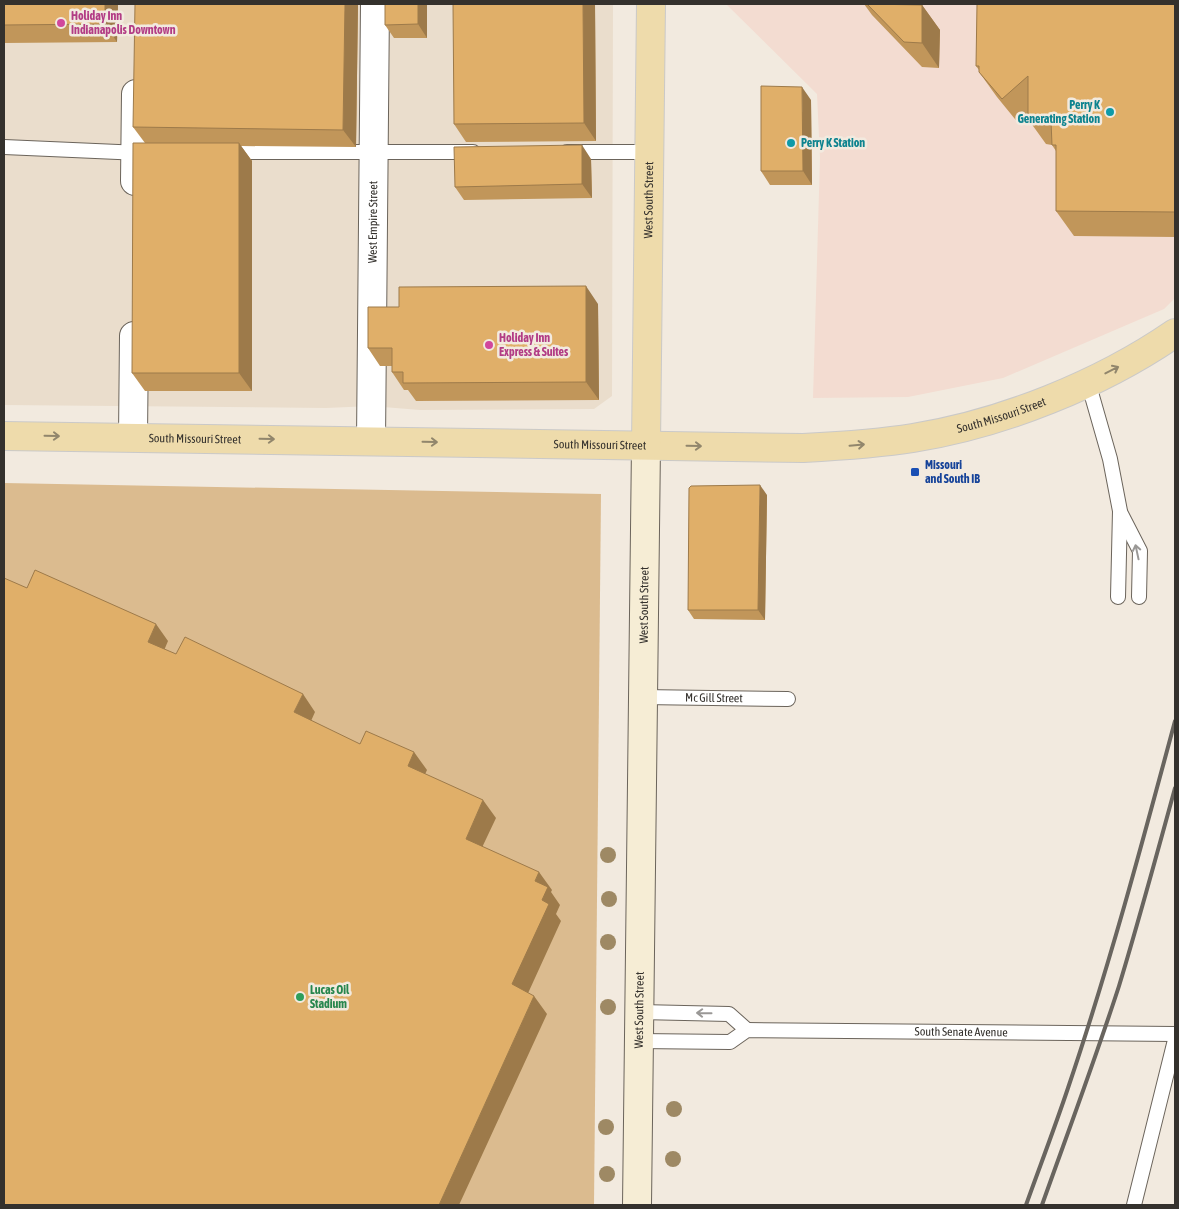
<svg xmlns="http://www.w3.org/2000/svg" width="1179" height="1209" viewBox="0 0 1179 1209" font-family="'Asap Condensed',sans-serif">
	<rect width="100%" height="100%" fill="#f2eadf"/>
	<path fill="#eaddcc" d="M4,4h609l-1,392 -18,13 -174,1 -49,-4 -45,2 -322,-3z"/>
	<path fill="#f3dcd1" d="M726,4h449v294l-11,11 -161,69 -95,19 -95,1 7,-240 -3,-64z"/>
	<path fill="#dbbb8f" d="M4,483l597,11 -7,711h-590z"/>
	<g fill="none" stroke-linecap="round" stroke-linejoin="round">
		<g stroke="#6b645b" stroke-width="16">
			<g id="lane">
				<path d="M4,147l137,6"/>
				<path d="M227,152h246"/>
				<path d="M567,152h82"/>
				<path d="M1088,382l22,77 10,52 -2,86"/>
				<path d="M1121,514l19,37 -1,46"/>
				<path id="s1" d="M642,697l146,2"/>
				<path d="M640,1012l89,2 18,16"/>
				<path id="s2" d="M639,1041l91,1 17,-12 428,4"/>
				<path d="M1134,1205l41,-165"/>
			</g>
		</g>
		<g stroke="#6b645b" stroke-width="30">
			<g id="street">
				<path d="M135,181l1,-87"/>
				<path d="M133,437l1,-101"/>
				<path id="s3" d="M371,441l4,-437"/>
			</g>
		</g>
		<g stroke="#6b645b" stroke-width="30">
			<g id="secondary">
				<path id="s4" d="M637,1205l9,-760"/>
			</g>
		</g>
		<g stroke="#cac9c8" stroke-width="30">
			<g id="primary">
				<path id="s5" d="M4,436l799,12c37,-2 73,-4 110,-10 89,-14 188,-54 262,-105"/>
				<path id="s6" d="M646,445l5,-441"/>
			</g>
		</g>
		<use href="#lane" stroke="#fff" stroke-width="14"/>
		<use href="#street" stroke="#fff" stroke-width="28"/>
		<use href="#secondary" stroke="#f6edd5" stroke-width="28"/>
		<use href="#primary" stroke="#eedbab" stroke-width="28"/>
		<path stroke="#69655f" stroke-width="4" d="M1026,1205c14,-39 29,-78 42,-117 41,-121 74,-244 107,-367
			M1042,1205c26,-73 53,-145 77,-219 20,-66 38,-132 56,-198"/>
	</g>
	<g fill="#9e8964">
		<circle cx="608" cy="855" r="8"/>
		<circle cx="609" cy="899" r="8"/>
		<circle cx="608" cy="942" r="8"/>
		<circle cx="608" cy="1007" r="8"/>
		<circle cx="674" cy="1109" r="8"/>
		<circle cx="606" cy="1127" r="8"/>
		<circle cx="673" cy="1159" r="8"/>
		<circle cx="607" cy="1174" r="8"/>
	</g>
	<path fill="#c1965a" d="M4,4h114l-1,38 -113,1z
		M358,4l-2,143 -115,-1 11,15v230h-107l-13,-18 13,-230 -12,-16z
		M427,4v34h-33l-9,-13z
		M595,4l1,137 -130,1 -12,-18z
		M864,4h54v1h4l18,25 -1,38 -17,-1 -50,-52z
		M1175,4v233l-101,-1 -18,-25v-60l-4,-6 -6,-1 -18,-25v-3l-9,8 -22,-27 -18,-25v-2l-3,-4z
		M811,100l1,85h-42l-9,-14z
		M591,159l1,39 -128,2 -9,-13z
		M598,304l1,96 -183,1 -8,-11h-4l-12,-18v-6h-12l-12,-18 31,-41z
		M767,495l-2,125 -71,-1 -6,-9z"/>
	<path fill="#9d7a4a" d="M105,4h13l-1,38 -12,-18z
		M345,4h13l-2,143 -13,-17z
		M418,4h9v34l-9,-14z
		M583,4h12l1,137 -12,-18z
		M922,5l18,25 -1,38 -17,-25z
		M802,87l9,13 1,85 -9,-14z
		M239,143l13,18v230l-13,-18z
		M582,145l9,14 1,39 -10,-14z
		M586,286l12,18 1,96 -13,-18z
		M760,485l7,10 -2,125 -7,-10z
		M156,624l12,17 -8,19 -12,-18z
		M303,694l12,18 -8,18 -13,-18z
		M414,752l13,18 -6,13 -13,-17z
		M483,800l13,18 -18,38 -12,-17z
		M539,872l13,18 -1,2 9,13 -4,9 5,7 -37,81 -12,-18 30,-84 -7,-19z
		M534,996l13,18 -88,191h-20z"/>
	<path fill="#e0af69" stroke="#9d7a4a" d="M4,4h101v20l-101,1z
		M135,4h210l-2,126 -210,-3z
		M385,4h33v20l-33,1z
		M453,4h130l1,119 -130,1z
		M867,4l55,1v38l-18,-1z
		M977,4h198v208l-119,-1v-66h-4l-1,-24 -23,-2v-43l-26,23 -23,-27v-6h-3z
		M761,86l41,1 1,84h-42z
		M133,143h106v230h-107z
		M582,145v39l-127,3 -1,-40z
		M586,286v96l-183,1v-11h-11v-24h-24v-41h31v-20z
		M760,485l-2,125h-70l1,-122 2,-2z
		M35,570l121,54 -8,18 28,12 9,-17 118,57 -9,18 66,32 6,-13 48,21 -6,14 75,34 -17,39 73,33 -4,9 13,6 -6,13 7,4 -37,80 22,12 -95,209h-435v-627l23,10z"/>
	<defs><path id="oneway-shaft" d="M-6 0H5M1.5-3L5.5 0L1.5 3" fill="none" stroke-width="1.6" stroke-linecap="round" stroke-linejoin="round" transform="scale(1.25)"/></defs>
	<g stroke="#91866c">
		<use href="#oneway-shaft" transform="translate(1112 370) rotate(-27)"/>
		<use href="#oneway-shaft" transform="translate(52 436) rotate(1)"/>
		<use href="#oneway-shaft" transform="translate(267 439) rotate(1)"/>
		<use href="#oneway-shaft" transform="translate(430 442) rotate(1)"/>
		<use href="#oneway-shaft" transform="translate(857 445) rotate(-5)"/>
		<use href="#oneway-shaft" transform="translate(694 446) rotate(1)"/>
	</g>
	<g stroke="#9a9896">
		<use href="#oneway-shaft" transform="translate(1137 552) rotate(-102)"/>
		<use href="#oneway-shaft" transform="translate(704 1013) rotate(-179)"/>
	</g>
	<g fill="#d1479c" stroke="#f2eadf" stroke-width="2">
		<circle cx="61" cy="23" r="5"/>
		<circle cx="489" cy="345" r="5"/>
	</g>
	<g fill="#0f9aa8" stroke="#f2eadf" stroke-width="2">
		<circle cx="1110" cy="112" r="5"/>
		<circle cx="791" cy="143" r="5"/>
	</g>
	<rect fill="#1a4fb4" stroke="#f2eadf" stroke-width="2" x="910" y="467" width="10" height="10" rx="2.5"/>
	<circle fill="#2e9e5b" stroke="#f2eadf" stroke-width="2" cx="300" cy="997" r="5"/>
	<g text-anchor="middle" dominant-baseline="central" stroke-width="5" stroke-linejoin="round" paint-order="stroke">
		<g font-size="12" font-weight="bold" fill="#b23c85" stroke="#f2eadf" text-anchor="start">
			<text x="71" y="16">Holiday Inn<tspan x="71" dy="14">Indianapolis Downtown</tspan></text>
			<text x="499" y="338">Holiday Inn<tspan x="499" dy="14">Express &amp; Suites</tspan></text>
		</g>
		<g font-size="12" font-weight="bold" fill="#0d838f" stroke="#f2eadf" text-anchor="end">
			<text x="1100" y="105">Perry K<tspan x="1100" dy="14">Generating Station</tspan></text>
			<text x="801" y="143" text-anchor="start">Perry K Station</text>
		</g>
		<g font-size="12" fill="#34312d" stroke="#f2eadf">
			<text stroke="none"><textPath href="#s6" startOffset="245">West South Street</textPath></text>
			<text stroke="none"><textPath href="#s3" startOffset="219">West Empire Street</textPath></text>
			<text stroke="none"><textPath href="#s5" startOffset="1001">South Missouri Street</textPath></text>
			<text stroke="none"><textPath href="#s5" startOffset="191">South Missouri Street</textPath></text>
			<text stroke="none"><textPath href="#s5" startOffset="596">South Missouri Street</textPath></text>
			<text stroke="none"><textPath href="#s4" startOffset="600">West South Street</textPath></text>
			<text stroke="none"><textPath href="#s1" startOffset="72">Mc Gill Street</textPath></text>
			<text stroke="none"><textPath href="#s4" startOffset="195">West South Street</textPath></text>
			<text stroke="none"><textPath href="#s2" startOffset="326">South Senate Avenue</textPath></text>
		</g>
		<g font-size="12" font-weight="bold" fill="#164399" stroke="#f2eadf" text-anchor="start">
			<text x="925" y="465">Missouri<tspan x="925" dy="14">and South IB</tspan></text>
		</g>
		<g font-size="12" font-weight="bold" fill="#27864d" stroke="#f2eadf" text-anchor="start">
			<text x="310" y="990">Lucas Oil<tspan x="310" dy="14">Stadium</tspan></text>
		</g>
	</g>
	<rect width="1179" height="1209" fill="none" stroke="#34312d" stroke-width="10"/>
</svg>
